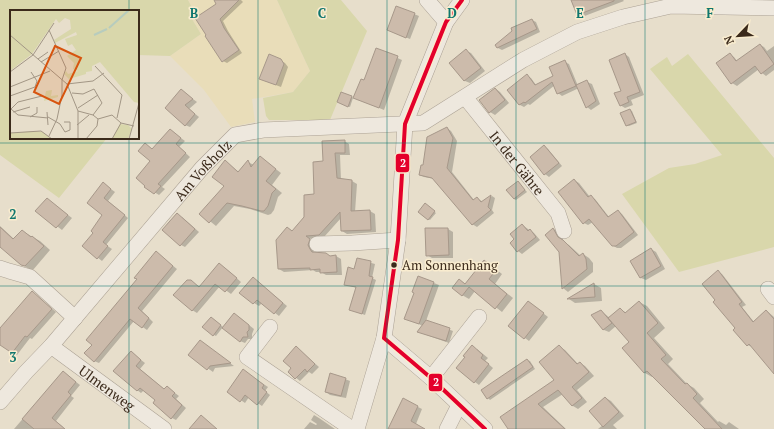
<svg xmlns="http://www.w3.org/2000/svg" width="774" height="429" viewBox="0 0 774 429" font-family="'PT Serif',serif">
	<rect width="100%" height="100%" fill="#e7decb"/>
	<path fill="#e9ddb9" d="M188,0h89l33,71 -17,21 -41,7 3,23 -24,5 -27,-37 -34,-34 31,-22 -9,-15 3,-6z"/>
	<path fill="#d9d7ab" d="M0,0h188l7,13 -3,6 9,15 -31,22 -32,-1v-44h-127v127h96l-48,60 -59,-43z
		M277,0h64l26,31 -37,89h-61l-3,-4 -3,-18 30,-6 17,-21z
		M688,54l86,104v89l-95,25 -57,-78 47,-26 26,-4 27,-9 -72,-86 17,-12 5,9z"/>
	<path fill="#0003" d="M215,0h26l2,2 -20,19 5,10 14,22 -15,10 -4,-2 -15,-25 10,-32z
		M572,0h51l1,1 -42,16 -5,-3z
		M397,7l22,9 -9,23 -22,-9z
		M532,20l4,2 4,10 -38,18 -4,-2 -1,-3z
		M760,45l4,2 3,4 7,-5v24l-8,6 -4,-3 -3,-4 -22,17 -5,-3 -2,-28 4,2 3,4z
		M377,49l25,11 -18,50 -29,-12 10,-16z
		M466,51l5,2 14,18 -15,12 -5,-2 -14,-18z
		M625,54l4,3 15,38 -13,5 2,5 -8,3 -5,-3z
		M280,60l5,3 3,4 -7,20 -16,-6z
		M565,62l4,2 9,22 9,-4 5,2 8,20 -9,6 -4,-3 -8,-19 -17,8 -4,-3 -3,-8 -25,20 -2,-1 -4,3 -4,-2 -12,-15 19,-14 4,2 5,7 18,-8z
		M496,89l4,3 9,11 -14,12 -5,-3z
		M181,90l16,12 -8,7 10,8 -9,10 -5,-2z
		M352,97l1,1 -3,9 -10,-4z
		M630,110l2,1 5,12 -8,3 -3,-1z
		M447,128l4,3 6,10 -5,31 22,28 3,-2 6,4 9,-6 3,2 -3,12 2,3 -17,14 -5,-3 -37,-45 -11,-2 -4,-2 3,-9z
		M170,130l15,11 -6,6 11,10 -28,30 3,2 -6,6 -13,-8 6,-26 -7,-17 8,6z
		M344,141l5,3 1,11h-10l1,25 11,1 5,3 -2,28 15,-1 5,3 1,18 -29,2 -5,-3 -1,-13 -17,19 -15,2 5,4 -1,5 1,5 12,1 5,3 5,-1 5,3 1,16h-16l-5,-3h-5l-3,-2 -29,2 -5,-3 9,-41 5,3 12,-13 10,-23 9,-33z
		M544,146l4,3 14,17 -13,11 -4,-3 -14,-17z
		M260,157l21,16 -9,12 10,8 -4,4 -4,13 -3,4 -3,1 -18,-6 -16,-3 -18,20 -15,-12 24,-28 1,-24 13,10 9,-10 6,3z
		M574,180l5,3 11,14 5,2 14,18 9,-6 4,3 16,21 -17,13h-4l-5,-3 -19,-23 -5,3 -4,-2z
		M518,182l9,10 -11,8 -2,-1z
		M104,184l11,8 -7,9 20,17 -22,27 6,4 -10,12 -19,-15 11,-13 9,-18z
		M47,199l25,19 -10,12 -25,-19z
		M427,206l9,7 -6,7 -2,-1z
		M182,217l17,15 -14,15 -4,-2z
		M522,225l12,8 6,7 -18,14 -4,-3 -2,-12z
		M0,226l14,13 8,-8 18,10 10,9 -17,20 -4,-1 -8,-5 -21,-19z
		M448,229l5,3v26h-21l-5,-3z
		M554,229l6,4 4,9 5,3 12,11 2,-2 6,4 4,5v9l-25,20 -5,-4 -3,-36z
		M651,249l5,3 9,17 -19,11 -5,-2 -10,-17z
		M157,253l20,16 -35,42 11,11 -6,8 -13,-9 -35,42 -5,-2 -1,-17z
		M357,259l18,5 -3,14 4,2 -11,35 -11,-4 3,-23 -12,-4 10,-14z
		M485,261l17,13 -7,10 18,14 -11,14 -27,-21 -6,8 -7,-4 -3,-15 7,4z
		M224,267l17,15 -10,12 -11,-8 -23,27 -5,-3 -2,-29 10,6z
		M718,272l4,2 24,31 -4,2 12,15 13,-11 7,6v56l-21,-26 -6,-2 -30,-45z
		M419,277l20,8 -13,36 27,10 -4,12 -28,-10 2,-7 -18,-8 10,-25z
		M253,278l34,28 -8,10 -17,-13 -3,3 -5,-3 -13,-11z
		M594,284l7,4 1,13 -27,2 -6,-4z
		M32,292l24,20 -24,27 -2,-1 -13,17 -17,-12v-13z
		M529,302l19,15 -19,24 -4,-3z
		M639,302l8,4 18,22 -11,10 19,21 -5,5 19,20 7,4 10,11 -4,4 18,19 1,-1 7,4 3,-3 10,7h-28l-57,-53 -2,1 -7,-4 -15,-31 -14,-16 -7,6 -5,-2 -12,-14 9,-5 9,7 10,-9 7,4z
		M239,317l15,12 -2,5v5h-4l-3,4 -5,-2z
		M213,319l10,8 -7,9 -2,-1z
		M204,344l30,22 -19,2 -2,4 -24,-17z
		M296,347l23,20 -7,7 -3,-2 -9,9 -11,-9 4,-4z
		M560,347l5,3 13,14 2,-1 5,3 9,10 -17,14 10,12 -9,7 -5,-3 -10,-12 -20,13 23,22h-47l37,-49z
		M477,349l11,9 -3,3 8,7 -14,17 -4,-3z
		M132,353l13,10 -5,6 25,21 2,-3 12,9 -3,3 10,9 -10,12 -4,-2 -16,-18 -12,-10 -3,3 -4,-3z
		M527,360l3,1 5,8 -45,31 -2,-2z
		M63,372l17,13 -9,11 3,2 -18,23 7,6 -2,2h-47z
		M247,373l21,14 -3,4 5,4 -8,11 -13,-9 -4,6 -16,-11z
		M345,379l5,2 -4,17 -16,-3 -4,-3z
		M606,398l5,3 13,15 -11,9 4,4h-19l5,-4z
		M404,400l18,9 -8,20h-25z
		M314,415l5,3 16,11h-31l6,-7 6,3 1,-1 -6,-4z"/>
	<path fill="#ccbbab" stroke="#a7988a" d="M214,0h25l-19,19 4,9 15,22 -17,12 -17,-26 1,-1 -11,-17 21,-14z
		M571,0h43v1l-37,14z
		M396,6l19,7 -9,25 -19,-8z
		M532,19l5,10 -40,19 -2,-3 17,-14 -1,-3z
		M760,44l14,20 -13,10 -6,-8 -24,18 -15,-21 14,-10 6,8z
		M376,48l22,8 -19,52 -26,-10 8,-19 3,1z
		M466,49l15,19 -17,13 -15,-18z
		M625,53l15,39 -13,5 2,5 -9,4 -6,-13 7,-2 -12,-31z
		M269,54l12,5 3,5 -8,21 -17,-6z
		M565,60l11,26 -19,8 -5,-12 -27,21 -1,-1 -5,3 -12,-15 20,-16 8,11 18,-9 -4,-9z
		M587,80l9,21 -10,7 -10,-23z
		M495,88l10,12 -16,13 -10,-13z
		M181,89l12,10 -8,6 10,9 -10,12 -20,-18z
		M341,92l11,4 -4,11 -11,-5z
		M630,109l6,13 -10,4 -6,-13z
		M447,127l6,11 -6,30 26,32 4,-3 4,5 10,-7 -3,12 3,3 -19,15 -40,-47 -13,-3 2,-10h2l4,-28z
		M170,129l11,9 -5,6 10,9 -28,31 3,2 -7,8 -10,-7 1,-1 -9,-8 14,-17 -12,-10 7,-8 7,6z
		M345,140v13h-10l2,25 15,2 -1,31 19,-1 1,20 -30,1 -1,-19 -21,23 -13,1 4,3 -2,6 2,4 2,3 14,1 4,3 6,-1 1,17 -17,1v-4l-10,1v-2l-32,1 -2,-29 11,-13 5,4 12,-14v-22l10,-1 -1,-32 10,-1 -1,-20z
		M544,145l15,18 -15,12 -14,-18z
		M260,156l16,13 -10,12 10,8 -4,4 -4,13 -4,5h-3l-19,-5 -15,-3 -18,20 -10,-9 25,-28 -12,-9 13,-17 13,12 10,-12 3,7z
		M574,179l14,18 3,-2 17,22 10,-7 16,22 -18,14h-4l-23,-27 -6,5 -25,-32z
		M518,181l7,9 -11,9 -8,-9z
		M103,182l8,7 -7,9 21,17 -22,27 5,4 -11,13 -15,-13 11,-13 -2,-2 11,-16 -15,-12z
		M47,198l21,17 -12,13 -21,-17z
		M425,203l10,8 -7,9 -10,-8z
		M177,213l18,16 -15,17 -18,-16z
		M522,224l6,7 2,-2 6,8 -19,15 -7,-9 4,-4 -4,-5z
		M0,227l13,12 9,-9 9,7 1,-1 12,10 -19,20 -4,-1 -21,-18z
		M425,228h23l1,27 -23,1z
		M553,228l5,9 5,3 16,16 4,-3 3,6 1,10 -25,20 -3,-37 -14,-17z
		M651,248l10,18 -21,12 -10,-17z
		M156,251l17,15 -35,42 11,10 -7,10 -12,-9 -36,43 -10,-9 8,-8 -6,-5 51,-61 -3,-1z
		M357,258l14,3 -2,15 4,1 -11,37 -13,-4 7,-23 -12,-2 4,-18 6,2z
		M484,260l12,10 -7,9 18,15 -12,15 -26,-22 -7,9 -10,-8 7,-9 6,5z
		M219,263l18,15 -12,14 -10,-8 -23,27 -19,-16 14,-15h4l8,7z
		M718,270l24,32 -3,2 14,18 13,-12 8,9v55l-25,-30 -2,2 -14,-16 2,-2 -22,-26 2,-2 -13,-16z
		M418,276l16,6 -15,42 -15,-5 10,-26 -2,-1z
		M253,277l30,26 -9,11 -17,-14 -4,4 -14,-11z
		M594,283l1,14 -28,2z
		M32,291l20,18 -25,28 -2,-1 -13,17 -12,-8v-17z
		M528,301l16,12 -20,26 -16,-13z
		M639,301l19,22 -11,10 19,22 -5,4 24,25 2,-1 10,11 -4,4 29,31h-17l-58,-58 -3,2 -22,-25 7,-6 -21,-24 12,-10 5,5z
		M601,310l11,13 -9,7 -12,-15z
		M234,313l15,12v5l-2,2 1,5h-5l-3,5 -18,-14z
		M211,317l10,8 -8,11 -11,-9z
		M426,320l24,8 -4,13 -29,-9z
		M200,340l31,23 -21,3 -3,4 -19,-15z
		M472,345l11,10 -2,3 8,6 -15,19 -18,-15 9,-11 -2,-1z
		M559,345l18,19 3,-2 9,10 -17,15 10,11 -10,8 -14,-16 -20,14 27,25h-57l-8,-12 54,-37 -15,-18z
		M296,346l19,18 -8,8 -2,-3 -10,10 -7,-7 3,-4 -8,-7z
		M131,351l10,9 -5,6 28,23 3,-3 8,7 -3,3 10,9 -11,14 -18,-16 2,-3 -15,-12 -3,3 -24,-20z
		M527,359l6,8 -46,32 -6,-9z
		M243,369l21,16 -2,3 5,4 -10,13 -12,-10 -5,7 -13,-10z
		M63,371l13,11 -8,10 3,3 -19,23 13,11h-31l-12,-10z
		M330,373l16,5 -5,18 -16,-4z
		M605,397l14,15 -16,15 -14,-16z
		M403,398l15,8 -7,15 14,8h-37z
		M201,415l16,14h-28z"/>
	<g fill="none" stroke-linecap="round" stroke-linejoin="round">
		<g stroke="#aca295" stroke-width="16">
			<g id="minor">
				<path d="M427,0l19,22"/>
				<path id="s1" d="M465,97l93,116 6,18"/>
				<path d="M317,244l35,-1 46,-3"/>
				<path d="M0,268l9,3 21,6 45,41"/>
				<path d="M768,289l6,8"/>
				<path d="M270,327l-23,30 105,72"/>
				<path d="M384,338l47,40 54,51"/>
				<path id="s2" d="M51,346l113,83"/>
				<path d="M431,378l48,-61"/>
				<path id="s3" d="M0,402l26,-30 25,-26 151,-178 33,-33 28,-5 160,-7 100,-63 54,-28 46,-15 48,-11 103,2"/>
				<path d="M357,429l27,-91 14,-98 7,-116 41,-102 16,-22"/>
				<path d="M447,429l12,-24"/>
			</g>
		</g>
		<use href="#minor" stroke="#eee8de" stroke-width="15"/>
		<g stroke="#f9eccf" stroke-width="7">
			<path id="bus-1" d="M384,338l14,-98 7,-116 41,-102 16,-22
				M384,338l47,40 54,51"/>
		</g>
		<use href="#bus-1" stroke="#e4002b" stroke-width="4"/>
	</g>
	<path fill="none" stroke="#0f766e" stroke-width="1" stroke-opacity="0.55" d="M129,0v11M258,0v429M387,0v429M516,0v429M645,0v429M129,138v291M0,143h774M0,286h774"/>
	<circle fill="#3b2a1b" stroke="#f9eccf" stroke-width="1.5" cx="394" cy="265" r="3.5"/>
	<g text-anchor="middle" dominant-baseline="central" stroke-width="3" stroke-linejoin="round" paint-order="stroke">
		<g font-size="13" fill="#3b2a1b" stroke="#f9eccf" text-anchor="start">
			<text x="402" y="265">Am Sonnenhang</text>
		</g>
		<g font-size="14" fill="#3b2a1b" stroke="#f9eccf">
			<text stroke="none"><textPath href="#s1" startOffset="84">In der Gähre</textPath></text>
			<text stroke="none"><textPath href="#s3" startOffset="308">Am Voßholz</textPath></text>
			<text stroke="none"><textPath href="#s2" startOffset="70">Ulmenweg</textPath></text>
		</g>
	</g>
	<g transform="translate(10 10)">
		<rect width="129" height="129" fill="#e7decb"/>
		<path d="M0,0h129v93l-5,-1 -34,-40 -8,4v5l-6,1v2l-17,5 -5,-5 2,-3 2,3 10,-3 -5,-2 1,-6 -7,-7 9,-6 -4,-6 -4,2 -3,-7 12,-4 -1,-3 -21,11 -1,-3 17,-11 -1,-9 -5,-2 -6,5 -3,-4 -24,35 -22,17zM42,80l-1,6 7,-1v2l-14,4 2,-10zM110,114l8,1 4,4 -4,10h-16zM25,121l8,1 8,7h-41v-6z" fill="#d9d7ab"/>
		<path fill="none" stroke="#b7ccbe" stroke-width="2" d="M99,18l20,-18M84,25l13,-6"/>
		<path fill="none" stroke="#a29685" stroke-width="1" d="M0,25l57,49 11,27v28M28,49l10,-7M31,52l18,-11M85,56l27,29 -5,23M0,62l23,-17 21,-32M57,74l26,-3 11,-8M0,77l40,-16M62,83l11,1 11,-5 8,14 -9,12M0,86l25,-9 2,-6 -6,-9M68,98l20,-13M1,99l7,6 30,3M0,100l8,-8 24,-6M68,101l15,4 5,4M3,102l17,-5M37,102l1,13M20,107l7,-4v-6M38,107l12,7 5,8 5,-2v-8h-6M88,109l14,-4 9,8 13,3M67,115l12,-10M0,123l31,-2 11,8M39,126l8,-17 5,-24v-15l4,-12 -17,-38M76,129l11,-13 1,-7M102,129l9,-16M119,129l10,-36"/>
		<path fill="#d7540e" fill-opacity="0.15" stroke="#d7540e" stroke-width="2" d="M45,36l26,12 -22,46 -25,-12z"/>
		<rect width="129" height="129" fill="none" stroke="#3b2a1b" stroke-width="2"/>
	</g>
	<g font-size="13" text-anchor="middle" font-weight="bold" fill="#0f766e" stroke="#f9eccf" stroke-width="3" stroke-linejoin="round" paint-order="stroke">
		<text x="194" y="18">B</text>
		<text x="322" y="18">C</text>
		<text x="452" y="18">D</text>
		<text x="580" y="18">E</text>
		<text x="710" y="18">F</text>
		<text x="13" y="219">2</text>
		<text x="13" y="362">3</text>
	</g>
	<g stroke="#f9eccf" stroke-width="1.5">
		<rect x="395" y="153" width="15" height="20" rx="4" fill="#e4002b"/>
		<rect x="428" y="373" width="15" height="19" rx="4" fill="#e4002b"/>
	</g>
	<g font-size="11" text-anchor="middle" font-weight="bold" fill="#fff">
		<text x="403" y="167">2</text>
		<text x="436" y="386">2</text>
	</g>
	<g transform="translate(738 36) rotate(245)" stroke="#f9eccf" stroke-width="3" paint-order="stroke">
	<path d="M0-3L7 15L0 10L-7 15Z" fill="#3b2a1b"/>
	<text y="-6" font-size="11" font-weight="bold" text-anchor="middle" fill="#3b2a1b">N</text>
	</g>
</svg>
